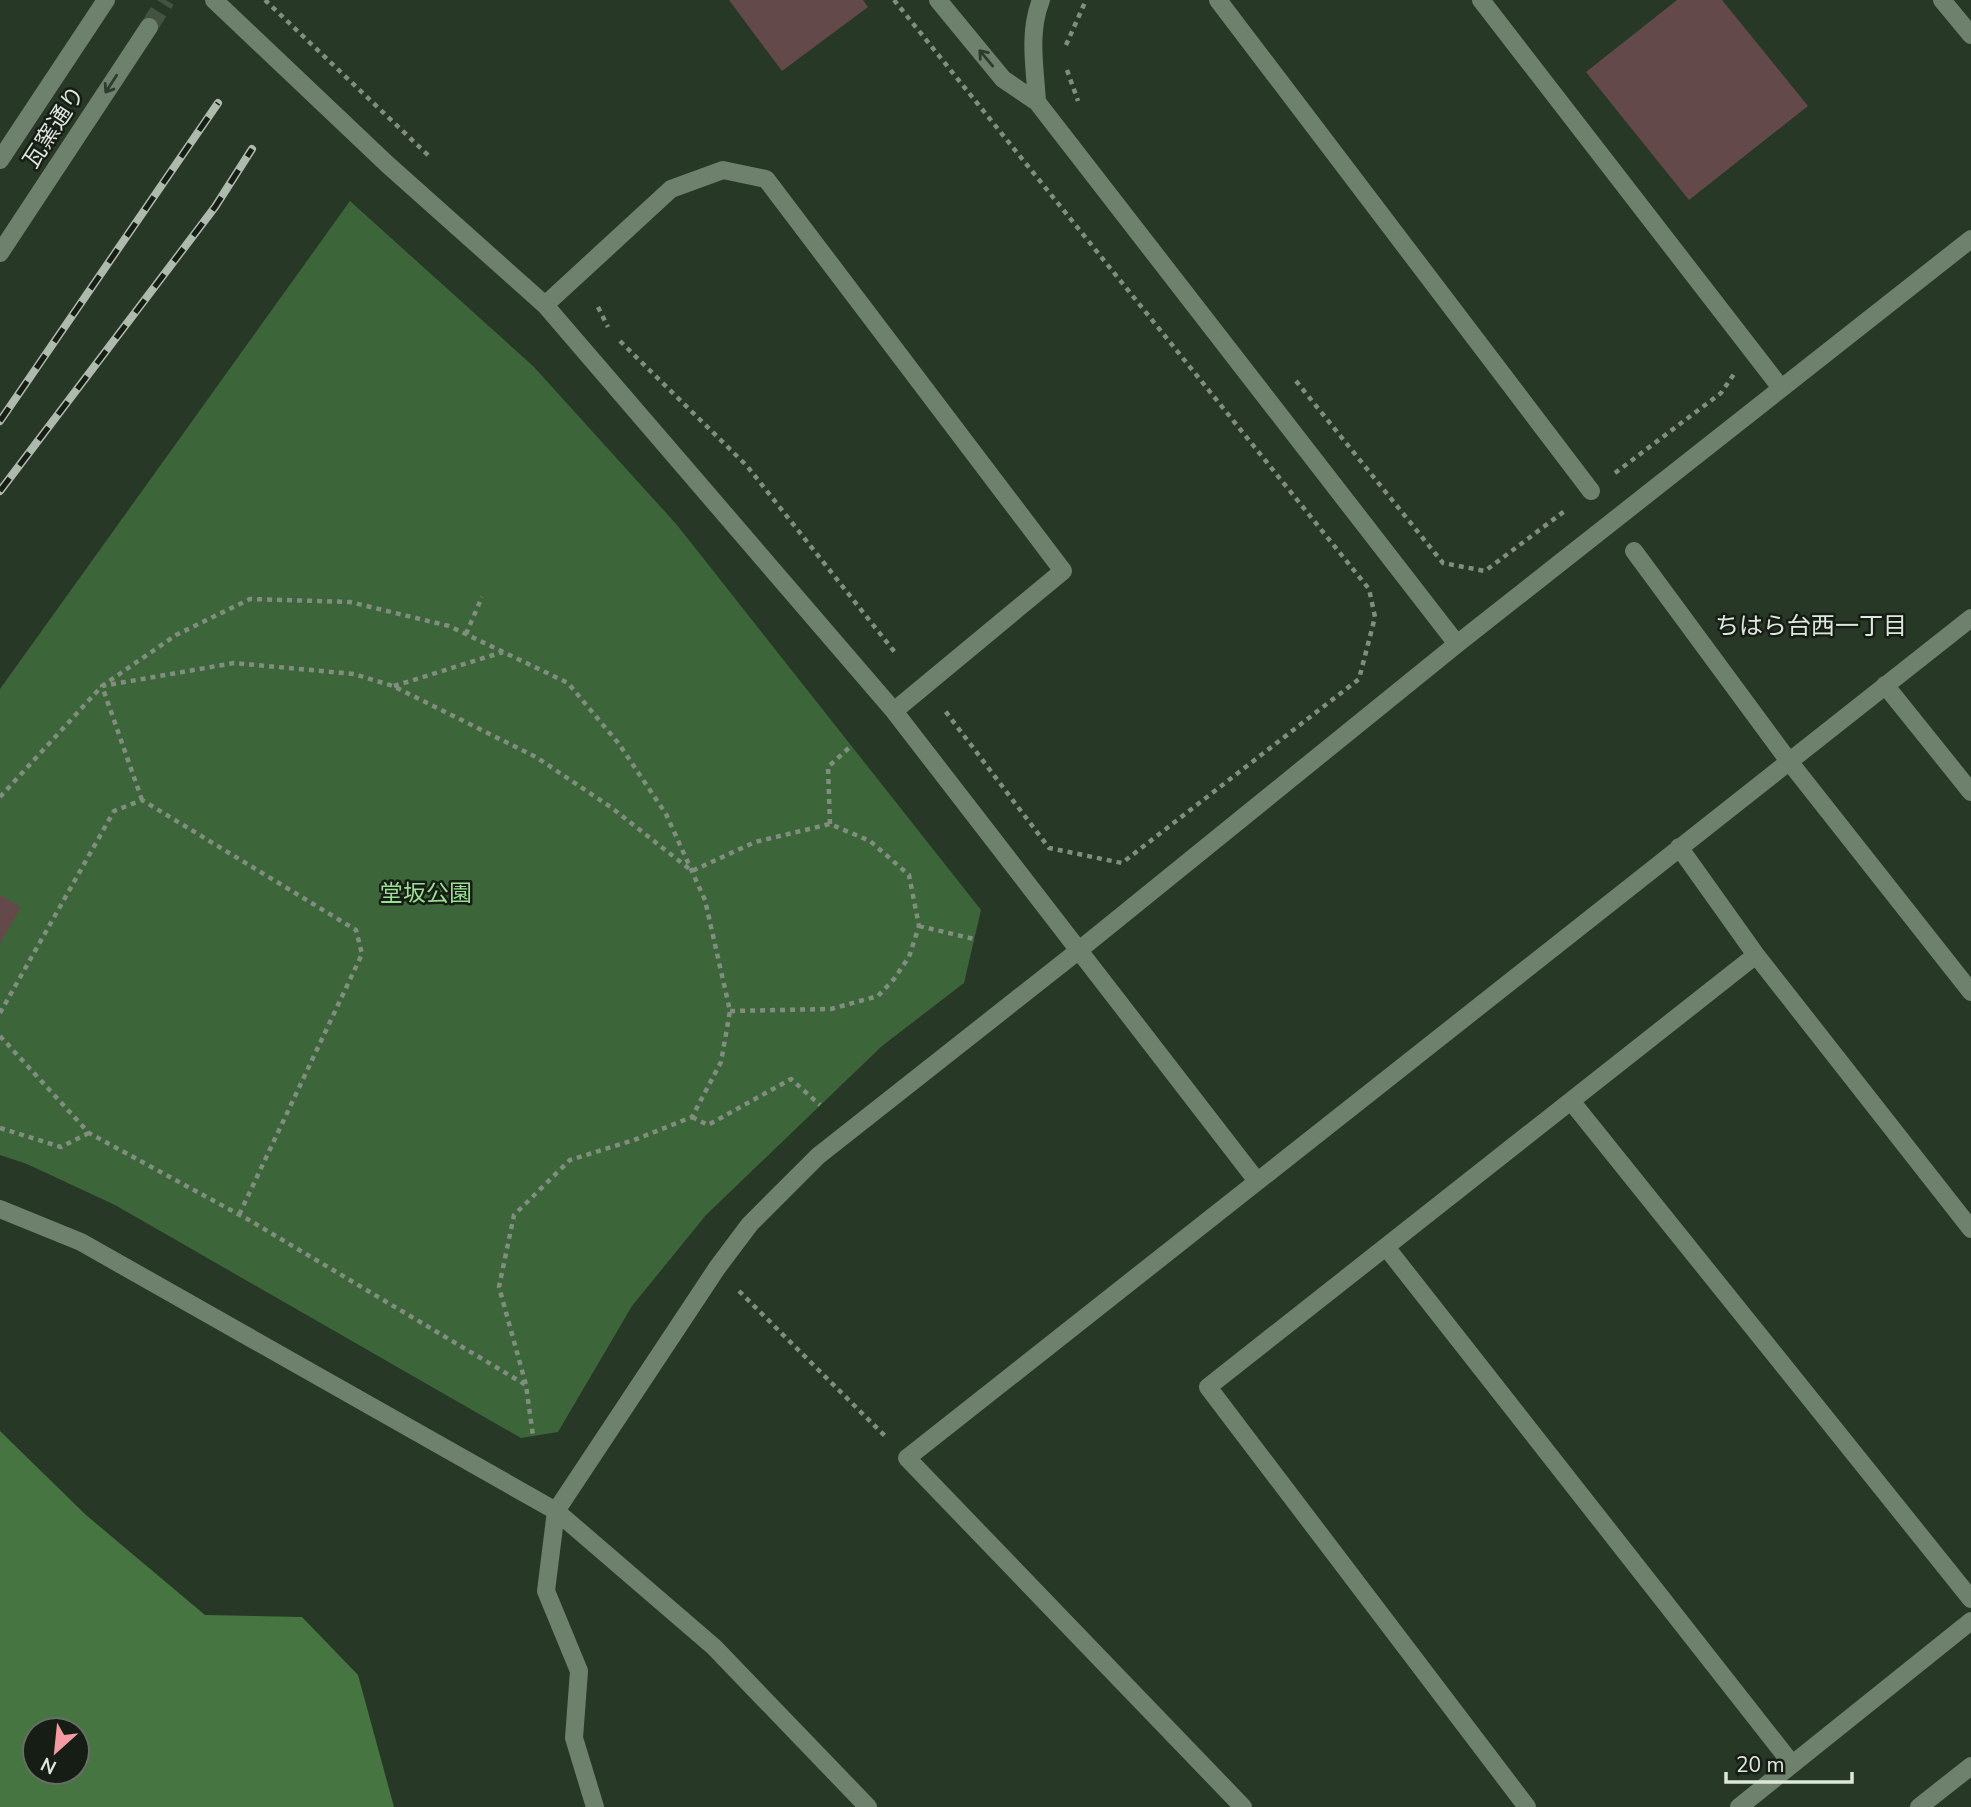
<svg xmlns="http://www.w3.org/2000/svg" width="1971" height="1807" viewBox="0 0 1971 1807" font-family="'Nunito Sans','Noto Sans JP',sans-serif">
	<rect width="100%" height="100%" fill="#283826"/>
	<path fill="#3c6639" d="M350,201l184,166 143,158 304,385 -17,73 -82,63 -176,169 -74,91 -74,126 -37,6 -406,-233 -88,-41 -27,-9v-466z"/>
	<path fill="#467541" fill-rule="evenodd" d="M0,1431l86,84 119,100 97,2 56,58 36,132h-394zM35,1730h42v42h-42z"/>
	<path fill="#64494b" d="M729,0h134l5,7 -86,64z
		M1677,0h45l86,106 -119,94 -103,-128z
		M0,895l21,12 -21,37z"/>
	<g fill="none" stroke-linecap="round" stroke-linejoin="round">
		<path stroke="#435241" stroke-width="18" stroke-dasharray="18 9" stroke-linecap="butt" d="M149,27l17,-27"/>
		<path stroke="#818e7f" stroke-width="4.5" stroke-dasharray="5 5" stroke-linecap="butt" d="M265,0l165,157
			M894,0l475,589 6,28 -16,62 -237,184 -73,-15 -106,-140
			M1066,45l20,-45
			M1067,70l11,31
			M598,307l10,20
			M620,341l127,125 150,189
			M1296,381l147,182 42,8 81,-61
			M1615,473l106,-80 13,-19
			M466,634l16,-37
			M394,686l109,-34
			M0,797l102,-111 74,-51 74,-36 100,3 99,24 119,57 51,61 47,70 39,86 25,111 -9,51 -29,55 -58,23 -64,20 -56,55 -15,72 27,98 7,51
			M142,800l-40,-114 132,-23 120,11 39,12 143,71 76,51 80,63 63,-29 75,-18 40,17 39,34 10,51 -10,31 -15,22 -16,17 -47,13 -101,2
			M830,824l-2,-57 23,-21
			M919,926l55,13
			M0,1013l114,-202 28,-11 214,130 6,24 -123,261
			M0,1036l89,97 160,87 277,165
			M692,1117l16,8 83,-46 29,26
			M0,1128l61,19 28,-14
			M739,1291l148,147"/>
		<path stroke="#6e816c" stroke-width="18" d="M214,0l173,164 158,141 349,406 363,470
			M938,0l65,79 34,23 420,542
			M1218,0l373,491
			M1481,0l300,388
			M1942,0l29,35
			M1037,102c-2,-35 -9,-69 4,-102
			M0,160l106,-160
			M0,253l149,-226
			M545,305l126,-116 52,-19 43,9 297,392 -169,140
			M1634,551l154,209 183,232
			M1885,685l86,107
			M1679,847l77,108 215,274
			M1571,1101l400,498
			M0,1209l81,33 475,269 158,136 154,160
			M1386,1247l406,517
			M595,1807l-21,-69 5,-67 -33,-80 10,-80 161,-243 33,-44 68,-68 260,-205 379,-307 514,-405
			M1243,1807l-336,-349 1064,-840
			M1527,1807l-319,-420 548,-432
			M1739,1807l232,-186
			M1919,1807l52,-41"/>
		<g stroke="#aebaad" stroke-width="8">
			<path id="rail" d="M0,421l218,-318
				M0,491l215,-284 37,-58"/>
		</g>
		<use href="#rail" stroke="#161d15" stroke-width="5" stroke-dasharray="16" stroke-linecap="butt"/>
	</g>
	<defs><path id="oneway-shaft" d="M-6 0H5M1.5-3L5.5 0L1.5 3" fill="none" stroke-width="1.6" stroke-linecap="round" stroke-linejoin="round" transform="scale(1.75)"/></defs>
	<g stroke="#303b2f">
		<use href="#oneway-shaft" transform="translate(986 58) rotate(-130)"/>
		<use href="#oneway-shaft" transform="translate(111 84) rotate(123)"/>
	</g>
	<g text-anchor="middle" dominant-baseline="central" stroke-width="5" stroke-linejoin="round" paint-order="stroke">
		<g font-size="23" fill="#dde7dc" stroke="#161d15">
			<text transform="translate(54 127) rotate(-57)">瓦窯通り</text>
		</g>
		<g font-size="23" fill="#9adf93" stroke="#161d15">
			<text x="426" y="893">堂坂公園</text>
		</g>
		<g font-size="24" fill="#dde7dc" stroke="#161d15">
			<text x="1811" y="626">ちはら台西一丁目</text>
		</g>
	</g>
	<g transform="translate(56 1751) rotate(207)"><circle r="33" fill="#161d15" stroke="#666e65" stroke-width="2"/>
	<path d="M0-5L12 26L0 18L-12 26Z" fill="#f49aa2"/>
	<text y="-10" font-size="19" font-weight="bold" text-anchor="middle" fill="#dde7dc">N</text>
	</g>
	<path d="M1726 1772v10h126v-10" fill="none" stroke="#dde7dc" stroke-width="3.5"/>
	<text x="1736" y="1772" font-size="21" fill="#dde7dc" stroke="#161d15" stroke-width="5" paint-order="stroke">20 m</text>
</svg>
